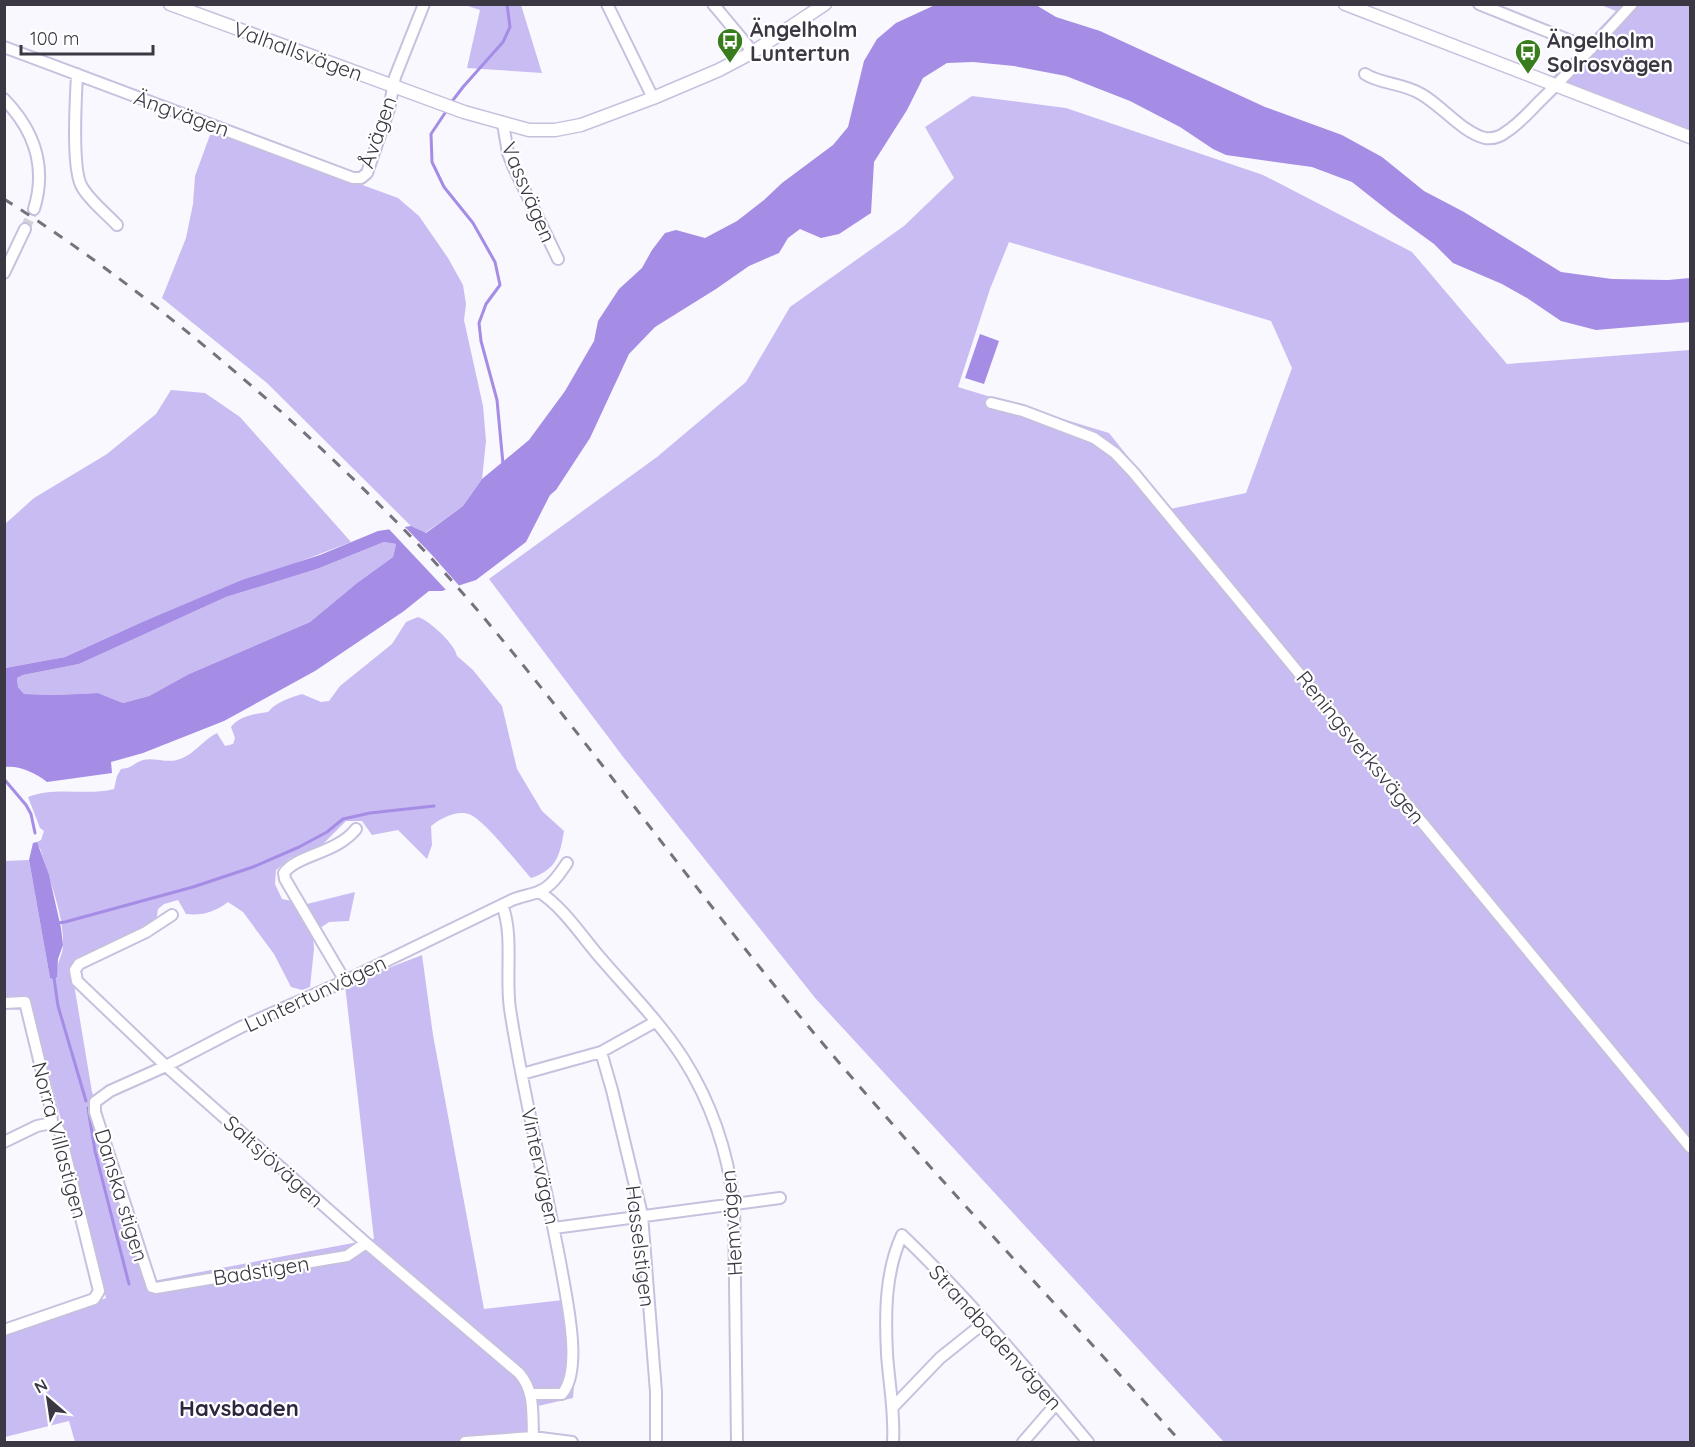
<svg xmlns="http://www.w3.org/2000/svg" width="1695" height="1447" viewBox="0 0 1695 1447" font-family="Quicksand,sans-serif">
	<rect width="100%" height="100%" fill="#f9f8fe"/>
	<path fill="#c9bcf2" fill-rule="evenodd" d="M465,5h56l21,68 -75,-5 13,-58z
		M1601,5h89v127l-138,-54 64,-67z
		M972,96l94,12 197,67 149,77 95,112 183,-14v1092h-466l-408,-443 -192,-241 -135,-179 168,-122 89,-75 44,-75 114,-81 50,-48 -29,-51zM1009,242l262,79 21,47 -46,125 -76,16 -61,-76 -151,-46 32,-98z
		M210,135l19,1 169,62 21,18 29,42 15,27 3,19 -2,16 19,86 3,35 -4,38 -19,27 -38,27 -14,-7 -144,-143 -105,-85 24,-60 7,-34 2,-28z
		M171,390l34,3 35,24 111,125 -211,81 -75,34 -60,11v-144l29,-26 73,-44 49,-40z
		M384,542l12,2 -3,13 -36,26 -47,39 -121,52 -40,22 -26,7 -25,-10 -43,2 -31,-1 -6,-7 -1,-9 6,-3 56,-11 147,-67 91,-28z
		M418,617c12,4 37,27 39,39l16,14 29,36 15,63 25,42 22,20c-4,25 -8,39 -33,47 -14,-15 -43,-54 -60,-63 -13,-6 -30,3 -40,11l1,19 -5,14 -29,-29 -26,5 -10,-14h-16l-22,22 -12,8 -22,7 -14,12 -1,14 7,15 25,5 48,-12 -6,29 -20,1 -16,11 1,16 -4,38 -8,3 -11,-3 -17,-33 -31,-42 -15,-10c-13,10 -26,14 -42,12l-8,-14 -14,4 -6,5 -2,13 -33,19 -45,16 -7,9 21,126 61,189 221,-42 -29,-254 77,-30 11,80 51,274 88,-10 6,39 -5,60 -35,8 2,35 -12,1h-453l-6,-21 -64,16v-102l101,-37 -76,-301h-25l-1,-136 25,-1 21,118 4,2 3,-3c-1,-16 6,-21 6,-32 1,-32 -15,-67 -23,-97l-3,-2v-4l4,-2 3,-9 -4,-3 -12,-31c27,-11 59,-1 86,-8l3,-13 4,-7c12,-1 12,-6 22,-9 10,-3 23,3 34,0 16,-4 26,-20 40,-27l8,13 8,-2 2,-6 -4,-11c8,-11 23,-13 37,-15 8,-10 22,-14 34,-18l19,8 8,-1 11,-15 52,-42 14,-22z"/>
	<path fill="#a58ce5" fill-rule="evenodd" d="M935,5h101l20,12 44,14 165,76 77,28 40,22 42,34 40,21 97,60 51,7 56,1 22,-2v44l-94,8 -35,-9 -34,-23 -25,-14 -49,-21 -19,-19 -44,-32 -38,-30 -40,-15 -86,-12 -13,-6 -33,-22 -50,-26 -64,-25 -52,-10 -41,-4 -26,1 -24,15 -16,32 -33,52 -3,51 -32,21 -18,4 -21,-9 -12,9 -9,15 -30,13 -33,23 -61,38 -26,27 -39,84 -34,52 -6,5 -24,47 -50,38 -34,11h-13l-25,20 -89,60 -91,50 -81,32 -32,9 1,11 -65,9c-11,-9 -28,-17 -42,-15v-99l60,-11 75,-34 102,-43 78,-25 58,-24 33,-5 15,7 37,-27 19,-27 47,-39 36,-49 29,-50 4,-20 21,-32 23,-21 10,-18 13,-17 11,-3 29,8 32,-17 27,-21 18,-17 51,-38 15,-18 16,-66 13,-22 19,-16zM384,542l12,2 -3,13 -36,26 -47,39 -121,52 -40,22 -26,7 -25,-10 -43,2 -31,-1 -6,-7 -1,-9 6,-3 56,-11 147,-67 91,-28z
		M980,334l19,7 -15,43 -19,-6z
		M37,842l12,33 12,53 2,17 -5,14 -1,18 -3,3 -4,-2 -21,-118 4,-17z"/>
	<path fill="#f9f8fe" d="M402,524l30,31 30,34 -14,3 -61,-65z"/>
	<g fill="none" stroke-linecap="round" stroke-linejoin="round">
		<path stroke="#a58ce5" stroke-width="3" d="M450,104l13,-17 40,-45 7,-15 -3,-23
			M447,110l-16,24 1,28 12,25 29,36 22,39 5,23 -14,19 -7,19 2,18 16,59 6,64
			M4,779l22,26 5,9 4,19
			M58,923l7,-1 128,-35 60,-20 46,-20 28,-15 16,-13 27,-6 64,-7
			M54,978l4,28 28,95
			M88,1108l7,43 34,133"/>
		<path stroke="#d3d2d9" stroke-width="10" stroke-dasharray="10 5" stroke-linecap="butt" d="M25,229l9,-20"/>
		<g stroke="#c7c0de" stroke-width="14">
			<path id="minor" d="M607,4l46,94
				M713,4l40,48
				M1479,4l112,45
				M4,47l349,131h8l6,-5 22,-64 6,-32 29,-73
				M77,74c-1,23 -6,95 5,113 8,14 24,26 35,38
				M1365,74c15,10 38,9 56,20 20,11 42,39 64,44 8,1 15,-1 21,-6 13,-8 23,-20 34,-31 32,-31 62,-64 92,-97
				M4,99c30,31 43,68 30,110
				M503,124l5,29 5,13 45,93
				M4,273l21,-44
				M991,403l32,8 71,27 21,15 18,19 557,675
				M539,892c22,13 43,44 59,63 29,34 61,66 85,103 28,44 45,95 51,146l3,238
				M502,905c12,30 3,71 8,104 15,98 41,194 57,292 4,24 12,73 -5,93h-32
				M172,915l-26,17 -67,32 -4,6 2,11 89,85 200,177 153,130c16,18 13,40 14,64
				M345,981l-60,-102 -1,-6c14,-19 52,-19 72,-44
				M4,1003l21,-1 26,107 1,14 5,4 3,5 39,159 -5,8 -90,31
				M601,1052l11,38 30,125 14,177v50
				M522,1074l79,-22 54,-30
				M4,1142l33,-16 15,-3
				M554,1228l226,-30
				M366,1243l-19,13 -191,32 -4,-1 -57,-175v-10l15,-11 56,-25 75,-39 104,-46 167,-81c9,-4 20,-5 28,-9 12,-5 20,-18 27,-28
				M893,1407l47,-49 45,-36
				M465,1442l68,-5 39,5
				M893,1442c2,-29 -4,-58 -6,-88 -2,-40 -2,-82 15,-119 67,64 127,136 186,207
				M1023,1442l33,-38"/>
		</g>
		<g stroke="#c7c0de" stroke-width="15">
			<path id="tertiary" d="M170,4l294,108 65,18h26l26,-5 72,-27 66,-28 34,-18 72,-48
				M1345,4l345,133"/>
		</g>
		<use href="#minor" stroke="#fff" stroke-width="10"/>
		<use href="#tertiary" stroke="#fff" stroke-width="12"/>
		<path stroke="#75727d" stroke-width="3" stroke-dasharray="10 10" stroke-linecap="butt" d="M4,199c98,62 188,134 274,210 71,64 139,130 201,203 104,123 198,254 300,379 128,156 267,302 402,451"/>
	</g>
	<defs>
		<g id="bus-pin" transform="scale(1.35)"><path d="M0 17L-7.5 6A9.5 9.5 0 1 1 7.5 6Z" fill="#387c1e" stroke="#fff"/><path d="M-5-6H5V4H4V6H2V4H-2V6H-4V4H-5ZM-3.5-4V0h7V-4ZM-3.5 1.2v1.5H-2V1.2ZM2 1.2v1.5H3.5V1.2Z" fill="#fff"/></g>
	</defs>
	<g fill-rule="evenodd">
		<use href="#bus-pin" x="730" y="41"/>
		<use href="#bus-pin" x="1528" y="52"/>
	</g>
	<g text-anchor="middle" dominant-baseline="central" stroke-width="4.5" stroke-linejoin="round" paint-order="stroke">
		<g font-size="21" font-weight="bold" fill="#3b3844" stroke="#fff" text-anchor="start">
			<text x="750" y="29">Ängelholm<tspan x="750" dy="24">Luntertun</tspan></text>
			<text x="1547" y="40">Ängelholm<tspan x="1547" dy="24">Solrosvägen</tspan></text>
		</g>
		<g font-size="21" fill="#3b3844" stroke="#fff">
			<text transform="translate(298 51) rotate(20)">Valhallsvägen</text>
			<text transform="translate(182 113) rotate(20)">Ängvägen</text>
			<text transform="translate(377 132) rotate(-71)">Åvägen</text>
			<text transform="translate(529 192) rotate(67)">Vassvägen</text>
			<text transform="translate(1361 747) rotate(51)">Reningsverksvägen</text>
			<text transform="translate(315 993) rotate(-25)">Luntertunvägen</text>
			<text transform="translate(60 1140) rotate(75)">Norra Villastigen</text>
			<text transform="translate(274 1161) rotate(42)">Saltsjövägen</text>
			<text transform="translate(541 1166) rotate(78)">Vintervägen</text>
			<text transform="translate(122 1195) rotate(73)">Danska stigen</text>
			<text transform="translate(731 1223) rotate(-94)">Hemvägen</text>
			<text transform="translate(641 1246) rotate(83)">Hasselstigen</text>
			<text transform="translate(261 1270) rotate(-9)">Badstigen</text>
			<text transform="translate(996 1337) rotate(48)">Strandbadenvägen</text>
		</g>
		<g font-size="22" font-weight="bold" fill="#2d263e" stroke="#fff">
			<text x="239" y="1408">Havsbaden</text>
		</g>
	</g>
	<rect width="1695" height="1447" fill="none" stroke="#3b3844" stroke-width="12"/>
	<g transform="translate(48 1399) rotate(331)" stroke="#ffffff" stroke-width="4.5" paint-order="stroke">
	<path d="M0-4.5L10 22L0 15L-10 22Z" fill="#3b3844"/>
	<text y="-9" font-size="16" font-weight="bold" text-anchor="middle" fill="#3b3844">N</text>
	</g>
	<path d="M21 45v9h132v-9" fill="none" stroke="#3b3844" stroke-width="3"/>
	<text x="30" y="45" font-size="18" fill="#3b3844" stroke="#ffffff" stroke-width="4.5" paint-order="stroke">100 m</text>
</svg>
